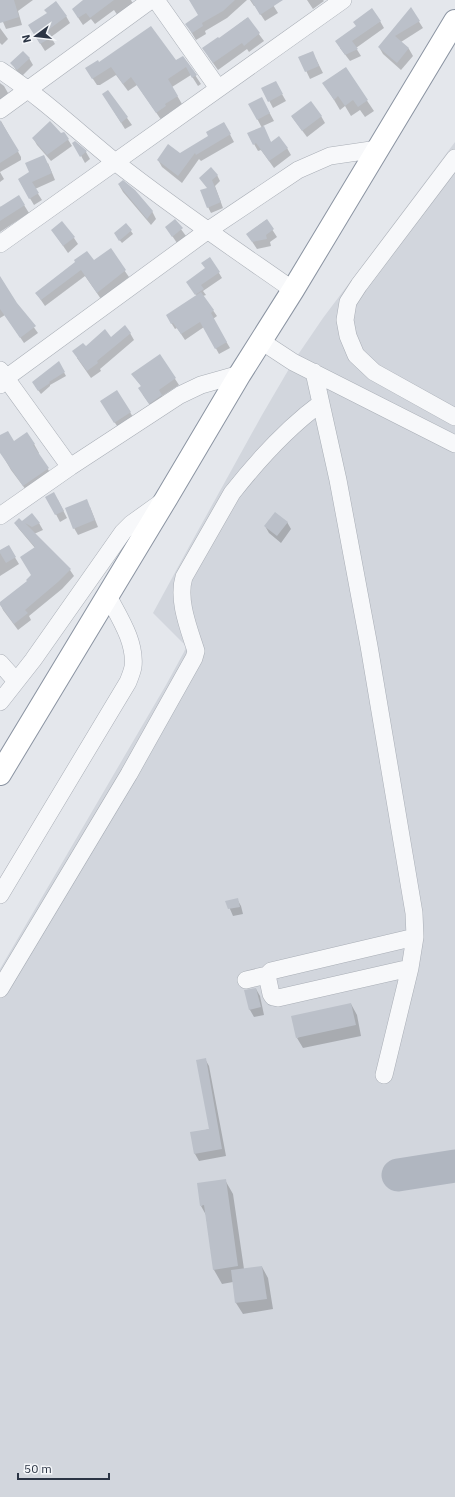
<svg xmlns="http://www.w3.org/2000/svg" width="455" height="1497" viewBox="0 0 455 1497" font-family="'IBM Plex Sans',sans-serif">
	<rect width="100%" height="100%" fill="#e4e7ec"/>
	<path fill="#d2d6dd" d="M455,142v1355h-455v-528l166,-284 18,-33 2,-5 -2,-3 -31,-31 37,-68 72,-130 31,-53 30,-44z"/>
	<path fill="#0003" d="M0,0h33l-15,11 4,14 -16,4 -6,-14z
		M83,0h48l3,6 -16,10 -4,-6 -19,14 -4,-5 -8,6 -6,-9 7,-15z
		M190,0h57l-20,18 -22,13 1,3 -10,6 -9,-15 12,-10z
		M250,0h20l8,13 -13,8 -10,-15h-1z
		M307,0h16l1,1 -11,8z
		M411,9l12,19 -22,14 8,7 4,7 -12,14 -18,-16 -4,-7z
		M66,16l4,7 -19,14 4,7 -10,7 -12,-19z
		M247,18l17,23 -15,11 -2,-3 -29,21 -10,-14 10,-16z
		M380,21l4,7 -28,20 5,8 -11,5 -10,-13z
		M0,28l8,11 -6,6 -2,-2z
		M183,57l18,27 -3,2 -7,-11 -19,12 10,17 -13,9 1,2 -8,6 -25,-36 -9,6 -12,-16 -16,10h-3l-6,-9 8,-13 76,-2z
		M29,58l4,7 -11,11 -6,-6 -4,-7z
		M300,58l16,1 7,14 -13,6z
		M345,68l29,43 -9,6 -5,-7 -9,6 -6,-10 -5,4 -16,-27z
		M275,82l11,19 -13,7 -10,-19z
		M0,83l4,3 4,7 -8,7z
		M108,91l24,34 -7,4 -17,-27z
		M262,99l12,22 -11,5 8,17 16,5 4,7 -17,13 -13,-18 -3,1 -4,-7 8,-16 -12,-23z
		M321,116l4,7 -18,14 -15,-20z
		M1,121l20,36v3l-21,12 4,7 -4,3v-60z
		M224,123l10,19 -33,19 -2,-2 -17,24 -20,-16 -4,-7 22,-6 30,-17z
		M64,133l8,13 -21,15 -14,-16 -4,-7z
		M74,143h1l11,9 4,7 -5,4z
		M48,163l7,17 -20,9 7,11 -8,5 -15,-25z
		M217,175l3,6 -5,5 8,22 -12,5 -3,-6v-19l-8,-10z
		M119,185l33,26 4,8 -5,6 -28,-33z
		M24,205l5,8 -29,19v-26l1,2z
		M266,220l11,17 -7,5 1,4 -14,3 -10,-15z
		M175,221l11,15 -9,7 -11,-16z
		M126,224l7,10 -11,9 -5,-6z
		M52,230l22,8 4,6 -10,9z
		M110,250l19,27 -28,22 -16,-23 -40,30 -9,-13 57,-31z
		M210,258l12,20 -19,13 3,4 -3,1 14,20 -4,3 17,29 -11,6 -15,-27 -19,13 -8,-12 -2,1 -5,-8 27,-25 -6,-9 15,-18z
		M0,277l16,26 22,30 -14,10 -19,-28 -5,3z
		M130,333l4,7 -34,29 1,2 -10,7 -14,-20 9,-11 25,-9z
		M160,356l19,29 -17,11 3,6 -12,7 -10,-14 -1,-8 -10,-13z
		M59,363l7,13 -16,9v1l-9,8 -6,-8z
		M106,409l24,3 4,7 -15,10z
		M0,437l14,5 20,2 5,9 -1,1 15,23 -24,17 -18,-24 -11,-19z
		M47,497l11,3 9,18 -7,4z
		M90,507l8,20 -20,8 -4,-7z
		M22,522l17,1 4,7 -9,4 36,36 4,6 -12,13 -33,27 2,4 -13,10 -15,-20 -3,-7 28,-21 4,-6 3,-28 -16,-19 -4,-6z
		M287,522l4,7 -10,14 -12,-10 -4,-7z
		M8,546l11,18 -19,12v-25z
		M237,899l4,7 2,8 -10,2 -6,-14z
		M256,989l4,7 4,19 -10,2 -4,-7 -5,-19z
		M351,1004l6,11 4,21 -58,12 -6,-10z
		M205,1059l4,7 17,90 -27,5 -4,-7 -4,-21 19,-4z
		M225,1180l8,14 11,75 18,-2 6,11 5,31 -30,5 -7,-11 -3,-21 -11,2 -8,-14 -8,-55 -5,-9z"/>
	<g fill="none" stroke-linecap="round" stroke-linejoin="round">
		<path stroke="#b0b6c0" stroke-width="33" d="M398,1175l57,-9"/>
	</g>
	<path fill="#bbc0c9" d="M0,0h14l5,17 -19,6z
		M83,0h31l-24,18 -4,-5 -8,5 -6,-9z
		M189,0h46l-12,11 -21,12 1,3 -11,7 -7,-9 13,-9z
		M251,0h32l-23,15z
		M56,1l11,15 -19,14 4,7 -12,7 -12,-19 19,-12 -3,-3z
		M411,7l9,14 -25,15 14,12 -12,15 -19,-16z
		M372,8l9,13 -29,20 6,8 -13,6 -10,-14 21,-15 -3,-4z
		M248,17l12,16 -16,13 -2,-3 -29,20 -11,-15 16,-11 1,1z
		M151,26l25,34 7,-4 14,19 -5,3 -6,-11 -18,12 10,17 -13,8 1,2 -10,7 -25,-36 -8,7 -12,-17 -19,12 -7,-11 13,-8 1,2z
		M23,51l7,7 -13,12 -7,-7z
		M313,51l6,15 -14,6 -7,-15z
		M346,67l22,33 -10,7 -5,-7 -8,6 -7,-10 -4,4 -12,-17z
		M276,81l7,13 -15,8 -7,-14z
		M108,90l20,27 -7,6 -19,-29z
		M262,97l8,16 -13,7 -9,-16z
		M311,101l11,15 -20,15 -11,-15z
		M0,120l19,31 -19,12z
		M50,121l11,12 3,-1 1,1 4,6 -22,16 -15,-17z
		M224,122l7,12 -35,21 -1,-2 -17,23 -21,-16 11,-16 12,9 28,-17 -2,-4z
		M264,126l7,16 8,-6 9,12 -19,13 -13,-18 -3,2 -6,-12z
		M75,141l12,10 -7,6 -8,-14z
		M44,155l8,18 -20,9 7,11 -10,6 -11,-20 11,-7 -4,-9z
		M211,167l7,8 -6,5 9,22 -14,6 -7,-18 7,-2 -8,-10z
		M123,180l12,10 18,21 -6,8 -29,-35z
		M19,195l6,10 -25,16v-14z
		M175,219l8,9 -11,9 -7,-10z
		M267,219l7,10 -8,6 1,4 -15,3 -6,-8z
		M62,221l13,16 -12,9 -12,-16z
		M126,223l6,7 -13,11 -5,-8z
		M111,248l15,22 -29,23 -16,-23 -40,30 -6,-7 40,-31 -1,-2 13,-9 7,9z
		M210,257l10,15 -19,13 3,4 -9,6 -9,-13 19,-14 -4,-5z
		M0,276l17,27 19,23 -16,12 -20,-29z
		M201,292l13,18 -3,3 16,29 -12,7 -15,-27 -19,12 -8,-11 -2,1 -5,-9z
		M125,325l6,8 -34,28 1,2 -11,8 -15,-20 11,-8 3,3 19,-17 6,8z
		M160,354l16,24 -17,12 3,5 -13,9 -11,-16 3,-2 -10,-12z
		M59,361l6,11 -16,10 1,1 -12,8 -6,-9z
		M117,390l14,22 -17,11 -14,-22z
		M8,431l6,10 13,-9 8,12 -2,1 16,23 -26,18 -23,-33v-18z
		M54,492l10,19 -9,4 -10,-18z
		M87,499l8,21 -22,9 -8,-21z
		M275,512l13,10 -11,14 -13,-10z
		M32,513l8,10 -8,4 -7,-4 46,46 -13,13 -33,28 3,3 -14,11 -14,-19v-3l27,-21 -1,-1 5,-5 -11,-18 15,-10 -21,-24 5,-5 3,3z
		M9,545l7,12 -10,6 -6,-10v-3z
		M238,898l2,9 -12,2 -3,-8z
		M256,988l5,19 -12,3 -5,-20z
		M351,1003l5,22 -60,13 -5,-22z
		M206,1058l16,91 -28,5 -4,-22 19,-3 -13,-69z
		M226,1179l12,87 -25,4 -9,-65 -4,1 -3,-23z
		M262,1266l5,33 -32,4 -4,-33z"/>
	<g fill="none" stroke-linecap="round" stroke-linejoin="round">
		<g stroke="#a9aeb6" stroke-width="18">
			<path id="minor" d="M156,0l62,88
				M0,70c41,27 76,60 114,91 58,46 119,87 179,129
				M0,110l151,-110
				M455,158l-96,127 -11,17 -3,18 3,16 8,19 18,17 81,45
				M0,244l343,-244
				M261,341l32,21 162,82
				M0,370l70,97
				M314,372l24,108 31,166 45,267 1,24 -5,31 -26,107
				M0,385l6,-7 201,-147 91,-61 32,-14 48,-7
				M0,516l70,-49 110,-72 21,-10 39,-11
				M0,663l16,18
				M0,702l33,-42 90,-128 8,-8 32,-23
				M0,895l128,-213c2,-5 4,-10 5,-15 3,-25 -14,-50 -25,-71
				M410,968l-132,30 -5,-1 -2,-3 -4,-19 4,-4 144,-34
				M246,980l21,-5
				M0,989l129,-215 65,-116 2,-7c-7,-22 -19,-51 -12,-74l48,-84c26,-33 55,-65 89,-90"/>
		</g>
		<g stroke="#8b94a2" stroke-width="24">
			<path id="highway" d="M0,774l166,-275 74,-125 53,-84 162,-269"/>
		</g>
		<use href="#minor" stroke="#f7f8fa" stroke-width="17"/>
		<use href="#highway" stroke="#fff" stroke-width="22"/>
	</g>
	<g transform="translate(36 36) rotate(255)" stroke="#f4f6f9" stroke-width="3" paint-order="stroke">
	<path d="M0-3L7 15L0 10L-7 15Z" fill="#2b3444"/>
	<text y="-6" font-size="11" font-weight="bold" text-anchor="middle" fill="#2b3444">N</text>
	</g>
	<path d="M18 1473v6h91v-6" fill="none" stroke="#2b3444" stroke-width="2"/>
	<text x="24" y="1473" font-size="12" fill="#2b3444" stroke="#f4f6f9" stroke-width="3" paint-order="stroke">50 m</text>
</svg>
